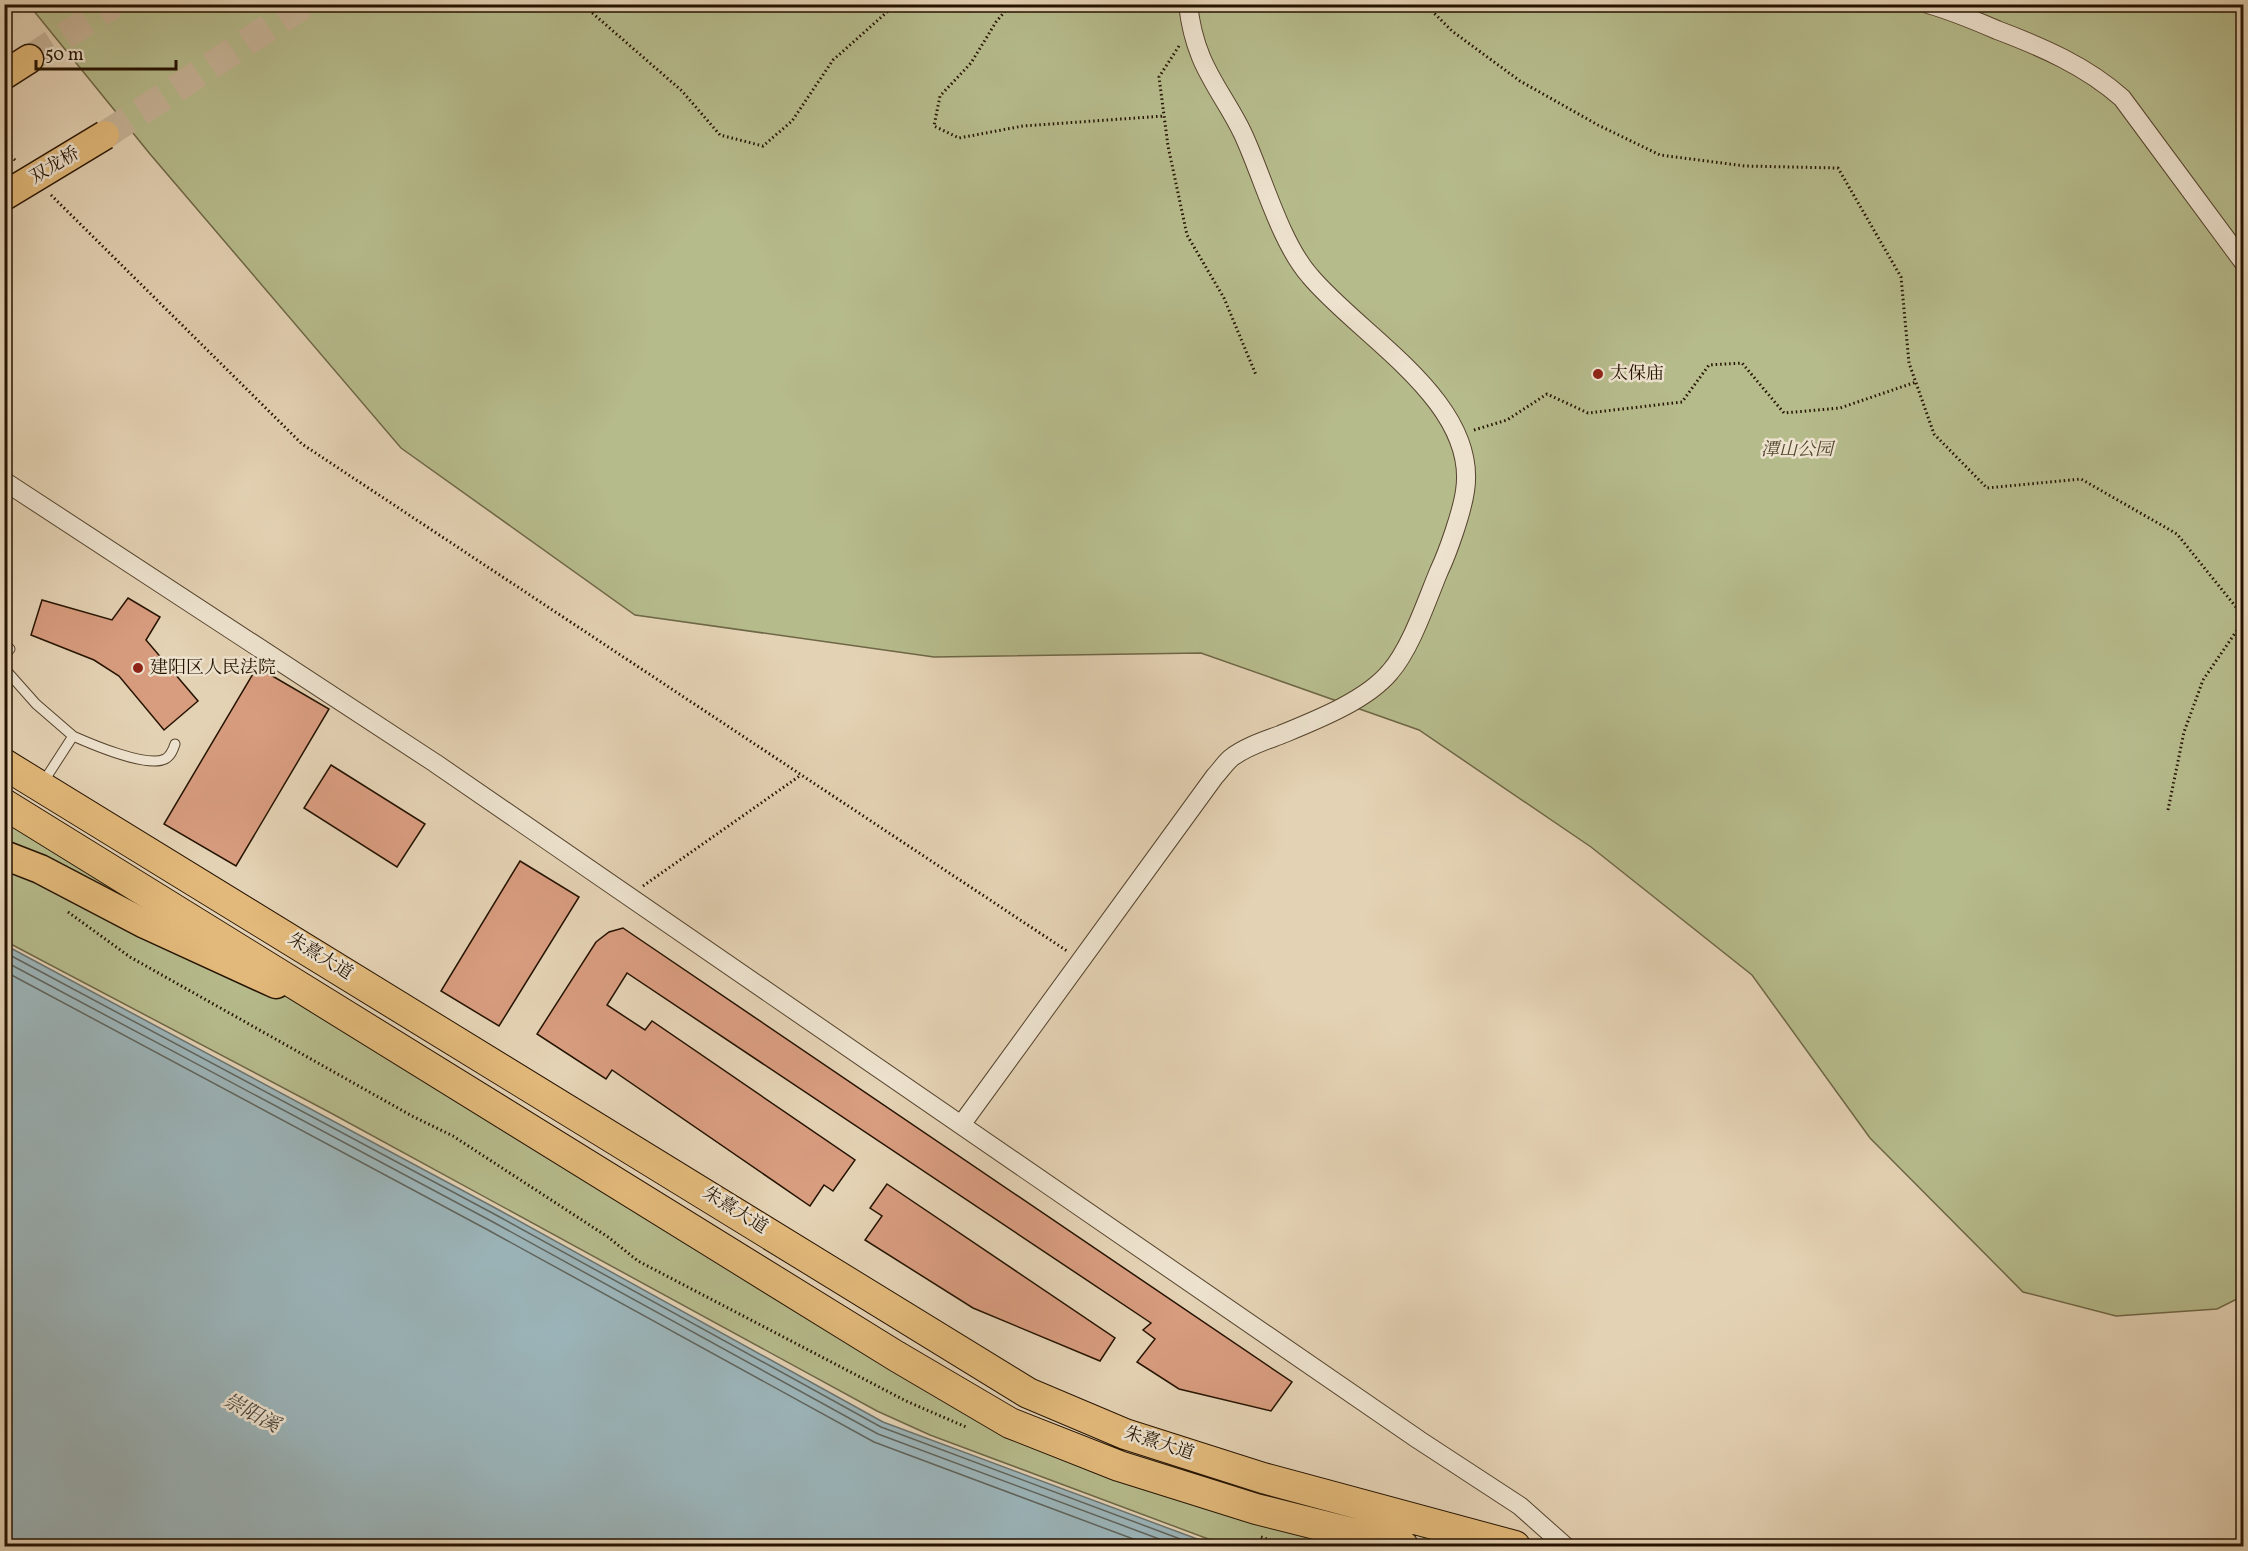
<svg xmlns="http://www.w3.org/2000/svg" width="2248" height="1551" viewBox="0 0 2248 1551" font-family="Vollkorn,'Noto Serif SC',serif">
	<rect width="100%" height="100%" fill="#e4d2b4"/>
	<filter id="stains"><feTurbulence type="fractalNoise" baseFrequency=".00333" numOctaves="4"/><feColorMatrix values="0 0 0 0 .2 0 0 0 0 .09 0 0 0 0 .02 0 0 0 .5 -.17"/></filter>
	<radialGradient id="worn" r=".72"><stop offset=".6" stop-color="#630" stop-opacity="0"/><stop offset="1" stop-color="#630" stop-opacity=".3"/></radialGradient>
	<path fill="#b6bb8c" stroke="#6e6746" stroke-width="1.5" d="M29,5h2214v1291l-26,13 -101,7 -93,-24 -153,-154 -118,-163 -161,-128 -172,-117 -218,-77 -267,4 -299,-42 -234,-167 -251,-294z
		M4,820l1018,615 354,111h-149l-297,-111 -53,-24 -548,-299 -324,-171z"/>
	<path fill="#9bb4b9" stroke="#6c746f" stroke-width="1.5" d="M5,945l494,265 384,212 333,124h-1211z"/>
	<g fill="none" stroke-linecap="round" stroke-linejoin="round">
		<path stroke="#60645c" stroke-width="1.5" d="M4,952l492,263 385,212 318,119
			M4,961l489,261 385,212 300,112
			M4,971l484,259 386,212 278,104"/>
	</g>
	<path fill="#d89c7f" stroke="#251300" stroke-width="1.5" d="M128,598l32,19 -14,23 52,61 -34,29 -45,-54 -25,-16 -63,-25 11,-35 70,20z
		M257,667l72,42 -93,157 -72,-42z
		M331,765l94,59 -28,43 -93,-59z
		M520,861l59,36 -80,129 -58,-35z
		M623,928l669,454 -21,29 -92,-22 -42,-27 18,-23 -12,-9 8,-7 -524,-350 -20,32 38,25 7,-9 203,139 -22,31 -9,-6 -14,21 -198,-136 -6,9 -69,-45 59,-92 13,-10z
		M887,1184l228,154 -15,23 -127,-53 -108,-68 17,-24 -12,-8z"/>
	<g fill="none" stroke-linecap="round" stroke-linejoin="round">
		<path stroke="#c7b599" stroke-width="28" stroke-dasharray="28 14" stroke-linecap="butt" d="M29,59l85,-55
			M105,135l200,-131"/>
		<g stroke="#55432d" stroke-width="11">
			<path id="service" d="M4,656l6,-7
				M4,668l32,36 37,32 -31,48
				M73,736c18,8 74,32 92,23 6,-3 8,-9 10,-15"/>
		</g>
		<g stroke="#55432d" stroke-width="20">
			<path id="minor" d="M1928,4c24,7 46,16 69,26 45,17 89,36 125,68l122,165
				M4,481l431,282 984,677 101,66 45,40
				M961,1125l254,-349c5,-5 10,-13 16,-18 14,-11 33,-17 49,-23 34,-14 86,-34 110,-63 21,-24 36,-70 49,-101 9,-19 23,-59 26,-80 14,-89 -105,-155 -155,-215 -30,-34 -47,-99 -67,-142 -12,-26 -31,-50 -42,-77 -7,-17 -11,-34 -13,-53"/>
		</g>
		<g stroke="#251300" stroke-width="31">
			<path id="primary" d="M4,75l25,-16
				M4,855l36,14 105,55 131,60"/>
		</g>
		<g stroke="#251300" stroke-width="32">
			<path id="trunk" d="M4,764l1024,629 97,41 138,44 252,68
				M4,804l892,552 114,67 109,43 137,43 147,37"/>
		</g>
		<path stroke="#251300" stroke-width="3" stroke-dasharray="1.5 3" stroke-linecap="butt" d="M582,4l100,87 38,44 43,11 29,-25 41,-61 63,-56
			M1011,4l-15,18 -25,41 -31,33 -6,30 25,12 64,-12 141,-10
			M1425,4l27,27 68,50 78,44 62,30 85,11 93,2 63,109 8,86 25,71 53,54 94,-9 96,55 67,83
			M1179,46l-20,31 9,69 19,89 37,63 32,77
			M4,150l12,11
			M51,195l251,249 765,507
			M1474,430l33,-10 40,-26 41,19 94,-11 27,-37 33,-2 42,50 56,-5 76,-26
			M2168,810l16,-78 19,-52 41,-60
			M643,886l158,-111
			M68,912l62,45 282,159 41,20 155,101 30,24 268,140 60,26
			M1261,1537l26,9"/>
		<use href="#service" stroke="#ede2ce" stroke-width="9"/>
		<use href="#minor" stroke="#ede2ce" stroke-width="18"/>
		<use href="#primary" stroke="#e2b97a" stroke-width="28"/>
		<use href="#trunk" stroke="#e2b97a" stroke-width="30"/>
		<g stroke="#251300" stroke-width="31" stroke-linecap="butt">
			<path id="primary-bridge" d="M4,196l101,-61"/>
		</g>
		<use href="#primary-bridge" stroke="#e2b97a" stroke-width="28"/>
	</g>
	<g fill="#8f2418" stroke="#ede2ce" stroke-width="2">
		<circle cx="1598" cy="374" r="6"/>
		<circle cx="138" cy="668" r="6"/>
	</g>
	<g text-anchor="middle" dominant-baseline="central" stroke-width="5" stroke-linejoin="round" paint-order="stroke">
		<g font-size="18" fill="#251300" stroke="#ede2ce">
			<text transform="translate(55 166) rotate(-31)">双龙桥</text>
			<text transform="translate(320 957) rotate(32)">朱熹大道</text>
			<text transform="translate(735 1211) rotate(32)">朱熹大道</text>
			<text transform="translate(1159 1444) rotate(18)">朱熹大道</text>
		</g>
		<g font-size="18" fill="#251300" stroke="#ede2ce" text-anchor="start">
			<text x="1610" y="374">太保庙</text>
			<text x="150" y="668">建阳区人民法院</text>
		</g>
		<g font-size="18" font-style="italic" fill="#50452a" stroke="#ede2ce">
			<text x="1797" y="450">潭山公园</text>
		</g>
		<g font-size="20" font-style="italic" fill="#4e4b41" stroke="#ede2ce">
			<text transform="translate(251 1414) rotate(28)">崇阳溪</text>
		</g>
	</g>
	<rect width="2248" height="1551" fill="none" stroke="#e4d2b4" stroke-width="24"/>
	<rect x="6" y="6" width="2236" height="1539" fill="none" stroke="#251300" stroke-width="3"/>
	<rect x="12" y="12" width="2224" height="1527" fill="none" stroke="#251300" stroke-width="1.5"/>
	<path d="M36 60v9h140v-9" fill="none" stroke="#251300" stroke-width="3"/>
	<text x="45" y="60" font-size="18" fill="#251300" stroke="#ede2ce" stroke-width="4.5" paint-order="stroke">50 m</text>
	<rect width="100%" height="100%" filter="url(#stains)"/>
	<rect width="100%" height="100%" fill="url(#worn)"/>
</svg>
